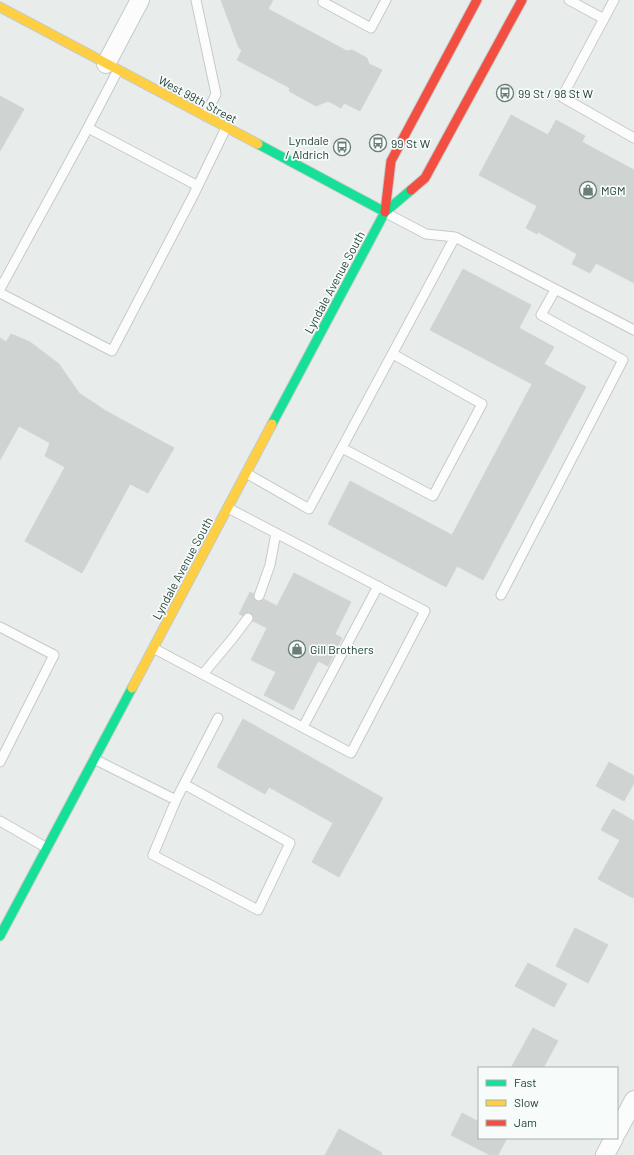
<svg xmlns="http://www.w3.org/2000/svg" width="634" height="1155" viewBox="0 0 634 1155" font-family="Barlow,sans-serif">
	<rect width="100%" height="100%" fill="#e8edeb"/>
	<path fill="#cfd4d2" stroke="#d1d6d4" d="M221,0h52l-5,9 79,42 5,-1 15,8 2,6 13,6 -22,41 -16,-8 -3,5 -13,-7 -12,5 -27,-15 1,-3 -53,-28 5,-10 -3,-2z
		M0,96l24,13 -24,42z
		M511,115l37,20 8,-15 29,16 -3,6 52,28v113l-38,-20 -6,10 -18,-9 5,-10 -39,-22 -1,2 -11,-6 11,-22 -58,-31z
		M463,269l68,36 -12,23 35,19 -10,17 42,23 -103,193 -26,-14 -11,21 -118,-63 22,-43 102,54 80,-151 -102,-54z
		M11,334l19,8 29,22 20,29 27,18 68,37 -26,45 -18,-9 -48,89 -57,-32 40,-74 -20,-11 5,-13 -31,-17 -19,34v-122l6,4z
		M294,573l57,29 -16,32 7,4 -14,28 -10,-5 -25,49 -29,-15 12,-23 -25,-12 16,-32 -28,-14 11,-22 27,14z
		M243,719l140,79 -44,79 -27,-15 21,-39 -64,-36 -4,7 -48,-27z
		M609,762l25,14v7l-10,18 -28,-15z
		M613,809l21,12v75l-1,2 -35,-19 22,-39 -19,-10z
		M575,928l33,17 -20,38 -32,-17z
		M528,963l39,21 -13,23 -39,-21z
		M533,1028l25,13 -15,27h-32z
		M462,1113l17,9v16h28l-9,17h-8l-39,-20z
		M339,1129l43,24 -1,2h-56z"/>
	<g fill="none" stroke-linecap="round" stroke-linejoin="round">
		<g stroke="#c5cac8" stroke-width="11">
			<path id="lane" d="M196,0l20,94 -11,22
				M324,0l-1,2 48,26 15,-28
				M569,0l35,19
				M614,0l-52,97 72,41
				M88,128l110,58
				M386,213l40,21 29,3 179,93
				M0,289l83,-152 35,-67
				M0,293l112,58 81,-155 33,-68
				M342,448l91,48 49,-92 -89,-50
				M246,473l63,36 146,-272
				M501,595l122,-235 -82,-45 14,-25
				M259,596l11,-31 6,-32
				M0,627l54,28 -54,107
				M153,648l198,105 74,-142 -197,-103
				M203,674l30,-36 15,-20
				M303,727l75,-141
				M94,759l82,41 -23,55 105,55 32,-67 -106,-59 34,-66
				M176,800l8,-16
				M0,821l47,27"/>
		</g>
		<g stroke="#c5cac8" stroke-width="20">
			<path id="street" d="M106,64l34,-64
				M617,1132l17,-32
				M605,1155l9,-17"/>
		</g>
		<g stroke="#c3cbc8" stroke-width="11">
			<path id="fast" d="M258,144l127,68
				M272,424l113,-212 26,-22
				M0,936l132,-248"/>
		</g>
		<g stroke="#c3cbc8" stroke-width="11">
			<path id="slow" d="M0,7l258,137
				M132,688l140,-264"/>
		</g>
		<g stroke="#c3cbc8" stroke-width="11">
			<path id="jam" d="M411,190l14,-12 97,-178
				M385,212l6,-51 86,-161"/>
		</g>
		<use href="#lane" stroke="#fcfcfc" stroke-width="9"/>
		<use href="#street" stroke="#fcfcfc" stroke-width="18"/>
		<use href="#fast" stroke="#16e098" stroke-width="9"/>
		<use href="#slow" stroke="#ffcf43" stroke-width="9"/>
		<use href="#jam" stroke="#f24e42" stroke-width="9"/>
	</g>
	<defs>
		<g id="bus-ring" transform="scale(0.9)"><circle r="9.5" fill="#f7fbf9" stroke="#697e78" stroke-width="1.5"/><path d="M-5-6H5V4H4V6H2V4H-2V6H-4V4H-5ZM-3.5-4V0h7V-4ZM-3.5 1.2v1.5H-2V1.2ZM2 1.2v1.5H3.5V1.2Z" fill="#697e78"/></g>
		<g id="shop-ring" transform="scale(0.9)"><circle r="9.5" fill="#f7fbf9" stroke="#697e78" stroke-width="1.5"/><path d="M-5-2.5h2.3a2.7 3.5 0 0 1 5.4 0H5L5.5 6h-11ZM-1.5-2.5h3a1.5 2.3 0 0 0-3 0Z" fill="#697e78"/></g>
	</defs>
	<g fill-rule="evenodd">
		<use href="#bus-ring" x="505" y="93"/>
		<use href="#bus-ring" x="378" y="143"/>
		<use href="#bus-ring" x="342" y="147"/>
		<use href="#shop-ring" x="588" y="190"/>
		<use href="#shop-ring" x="297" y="649"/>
	</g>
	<g text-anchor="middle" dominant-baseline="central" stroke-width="3.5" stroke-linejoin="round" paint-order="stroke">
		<g font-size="12" fill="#24423a" stroke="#f7fbf9" text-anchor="start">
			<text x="518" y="93">99 St / 98 St W</text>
			<text x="329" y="140" text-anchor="end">Lyndale<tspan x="329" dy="14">/ Aldrich</tspan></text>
			<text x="391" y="143">99 St W</text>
			<text x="601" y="190">MGM</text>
			<text x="310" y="649">Gill Brothers</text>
		</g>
		<g font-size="12" fill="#24423a" stroke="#f7fbf9">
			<text transform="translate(198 99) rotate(28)">West 99th Street</text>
			<text transform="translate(334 282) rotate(-62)">Lyndale Avenue South</text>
			<text transform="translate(182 568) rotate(-62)">Lyndale Avenue South</text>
		</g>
	</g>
	<rect x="478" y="1067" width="140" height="72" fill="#f7fbf9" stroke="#a3b1ad"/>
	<rect x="486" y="1080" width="20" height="6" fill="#16e098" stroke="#a3b1ad"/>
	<text x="514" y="1087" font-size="12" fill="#24423a">Fast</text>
	<rect x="486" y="1100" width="20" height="6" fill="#ffcf43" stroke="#a3b1ad"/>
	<text x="514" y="1107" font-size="12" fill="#24423a">Slow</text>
	<rect x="486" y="1120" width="20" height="6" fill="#f24e42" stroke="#a3b1ad"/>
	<text x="514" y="1127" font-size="12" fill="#24423a">Jam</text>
</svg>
